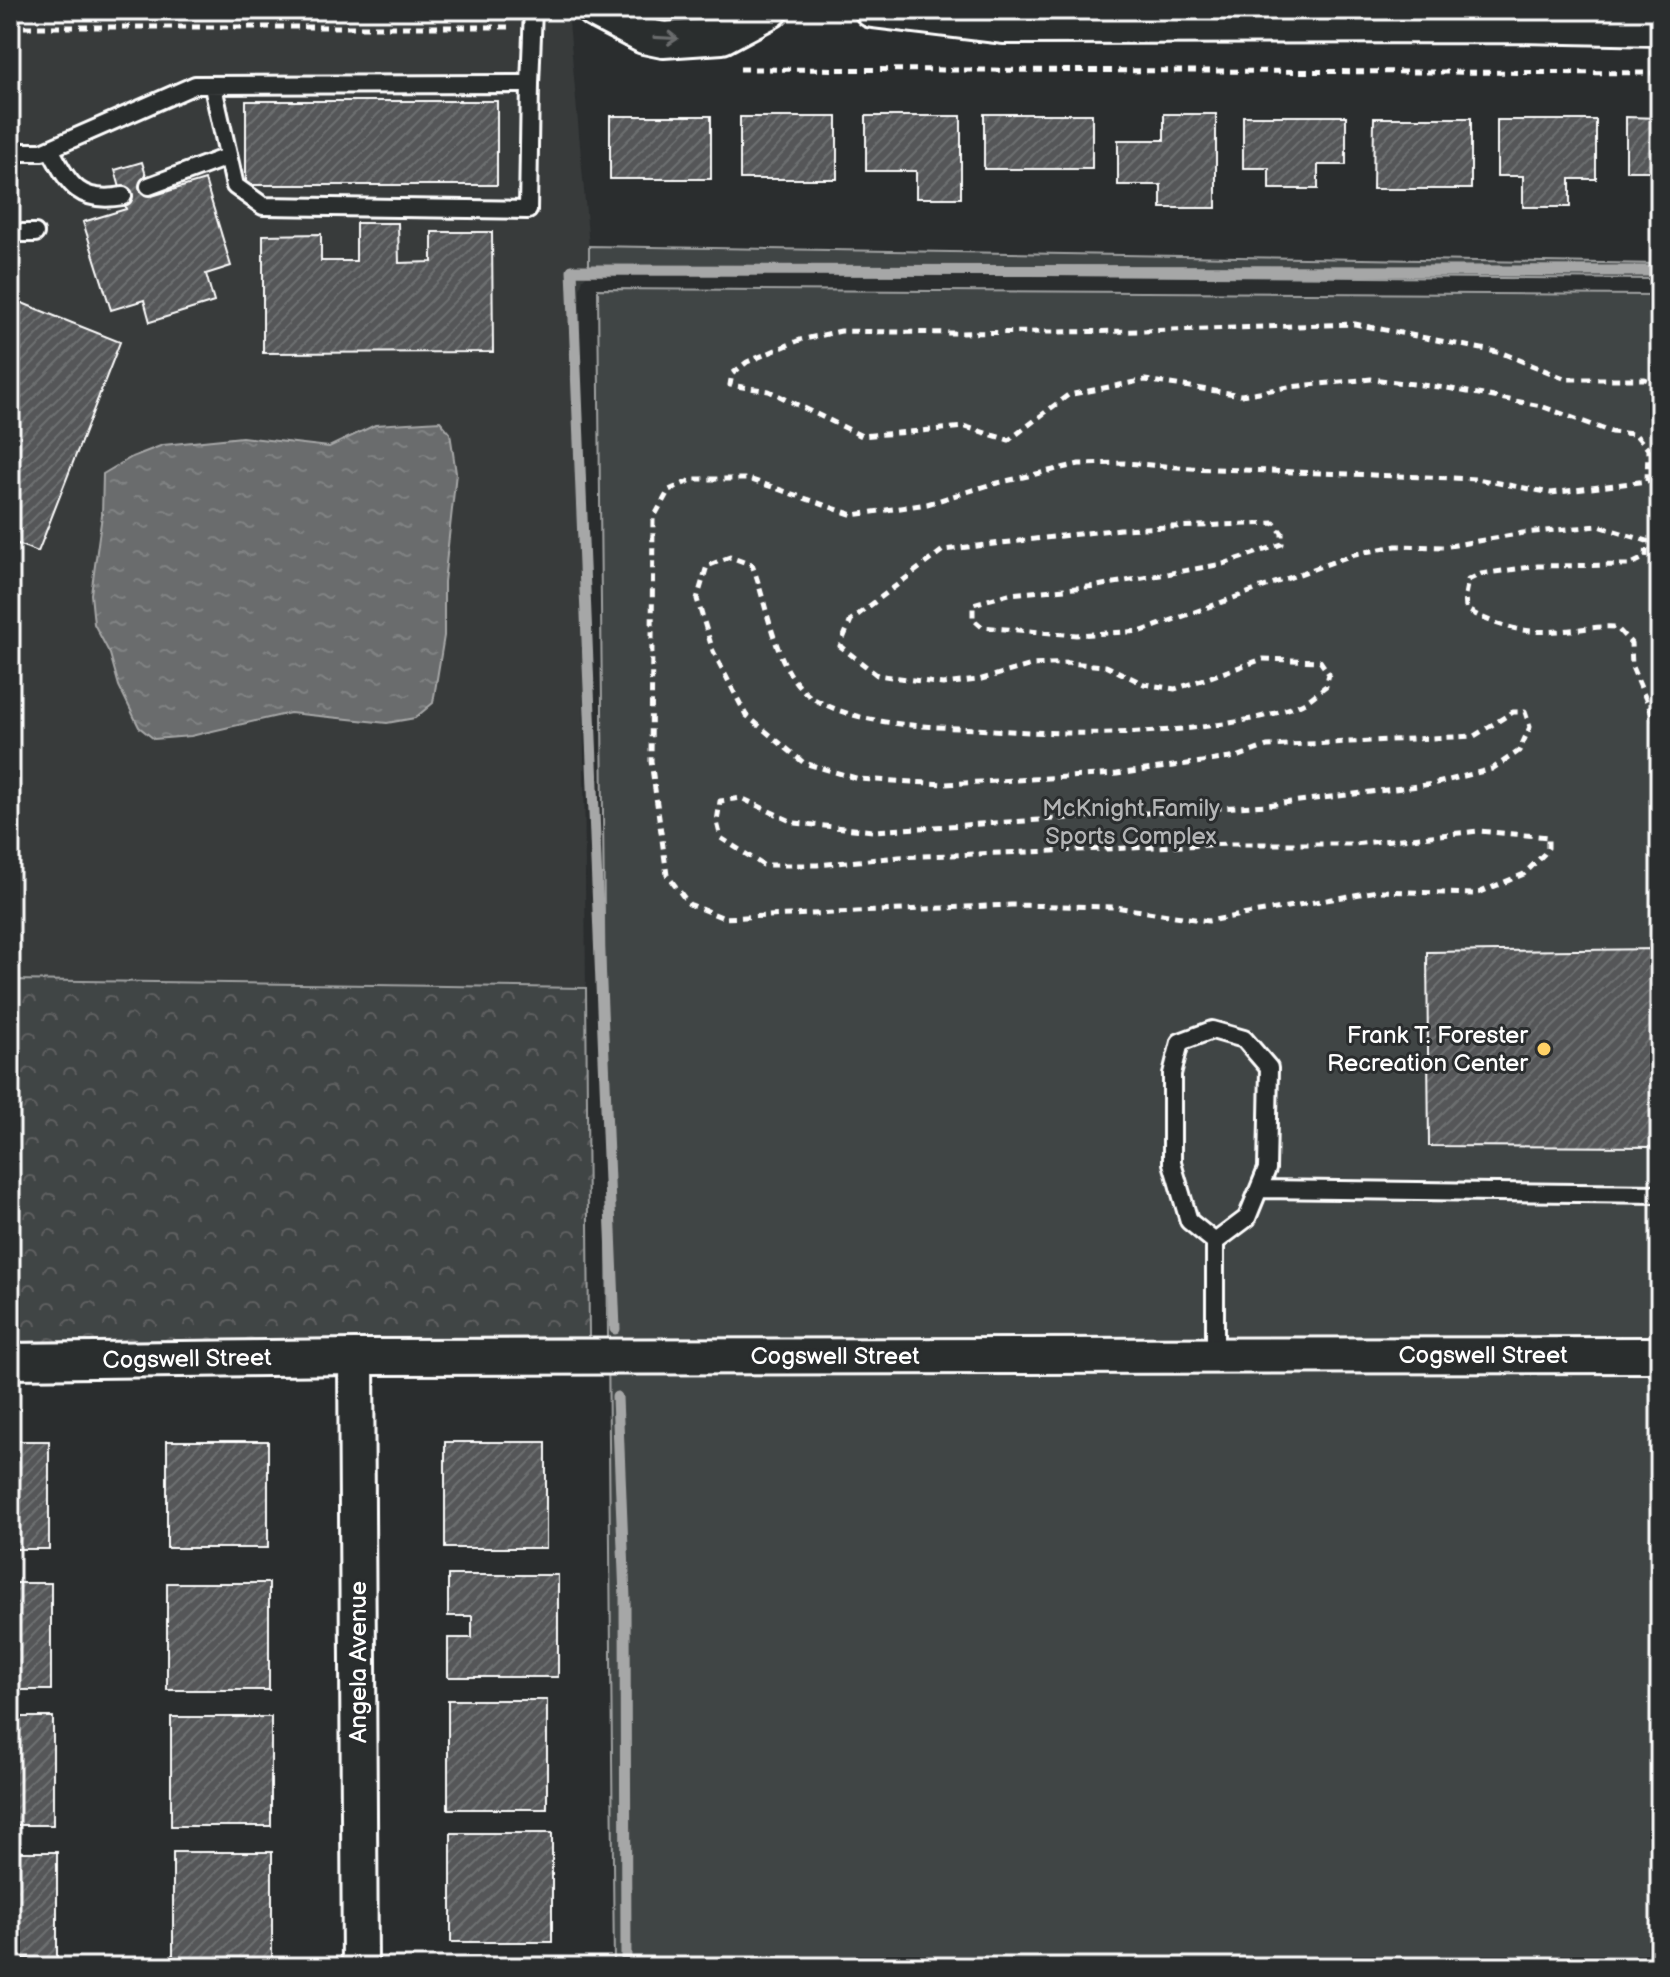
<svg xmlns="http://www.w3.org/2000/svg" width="1670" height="1977" viewBox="0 0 1670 1977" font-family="'Balsamiq Sans',sans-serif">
	<defs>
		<pattern id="forest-crowns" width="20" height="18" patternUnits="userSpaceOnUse" patternTransform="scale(2)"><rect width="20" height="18" fill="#414445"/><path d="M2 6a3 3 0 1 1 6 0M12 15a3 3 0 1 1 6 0" fill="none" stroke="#5e6061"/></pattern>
		<pattern id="water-ripples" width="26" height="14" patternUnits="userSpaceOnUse" patternTransform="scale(2)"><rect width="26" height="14" fill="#6a6c6d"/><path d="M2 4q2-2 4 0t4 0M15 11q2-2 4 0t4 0" fill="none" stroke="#808283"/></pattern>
		<pattern id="building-hatch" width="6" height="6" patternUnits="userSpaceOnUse" patternTransform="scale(2)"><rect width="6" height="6" fill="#555758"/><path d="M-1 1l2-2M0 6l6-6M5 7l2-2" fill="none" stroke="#6e7071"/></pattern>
	</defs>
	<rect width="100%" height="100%" fill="#2a2d2e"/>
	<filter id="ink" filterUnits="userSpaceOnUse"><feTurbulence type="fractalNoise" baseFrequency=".0125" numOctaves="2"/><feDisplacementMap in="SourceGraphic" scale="16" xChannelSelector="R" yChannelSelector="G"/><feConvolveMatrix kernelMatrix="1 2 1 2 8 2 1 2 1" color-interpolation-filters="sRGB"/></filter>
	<g filter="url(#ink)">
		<path fill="#373a3b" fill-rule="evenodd" d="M569,21l20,225v28l-6,5 -3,10 6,699 -576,-8v-958zM242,437l87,10 115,135 1,18 -30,118 -28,5 -97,-10 -22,3 -149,-30 -9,-32 -16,-30 9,-150z"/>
		<path fill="url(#forest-crowns)" stroke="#a0a2a2" stroke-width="2" d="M10,980l576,8 3,349 -579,5z"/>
		<path fill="#414445" stroke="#a0a2a2" stroke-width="2" d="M589,246l1071,18v15l-1061,-7 -10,2z
			M598,289l1062,6v1672h-1046z"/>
		<path fill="url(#water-ripples)" stroke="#a6a7a7" stroke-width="2" d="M440,421l10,12 6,40 -12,109v54l-11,67 -18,15 -28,5 -97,-10 -99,23 -37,3 -15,-12 -20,-41 -9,-32 -16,-30 -3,-30 11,-79 1,-41 29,-17 31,-12 79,-8 87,10 46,-22z"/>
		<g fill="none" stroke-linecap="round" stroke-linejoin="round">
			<path stroke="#a6a7a7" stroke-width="11" d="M615,1329l-43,-1059 1088,1
				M617,1397l8,201 1,369"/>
		</g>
		<path fill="url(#building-hatch)" stroke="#fff" stroke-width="2" d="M246,101h251v84h-251z
			M984,114h108v55h-108z
			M1164,114h52v94h-55v-23h-43v-45h46z
			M610,116h101v63h-101z
			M866,116h95v82h-45v-27h-50z
			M1243,116h103v49h-28v24h-49v-21h-26z
			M740,117h97v62h-97z
			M1626,117l34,1v75h-4v-22h-30z
			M1374,118h97v71h-98z
			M1497,120h99v59h-26v28h-47v-31h-26z
			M142,162l10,34 53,-16 26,86 -25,8 8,28 -64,20 -6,-22 -33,10 -28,-88 43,-13 -11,-39z
			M356,223h42l1,40 33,-1v-30h60l1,120 -230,1v-118l58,-1v27h35z
			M12,299l108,43 -82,210 -28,-11v-168l4,-10 -4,-1z
			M1660,949v198l-231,-1 -2,-194z
			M10,1441h39v108h-39z
			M167,1441h101v107h-101z
			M445,1442h101v106h-101z
			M448,1575h110v102h-110v-39h24v-22h-24z
			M10,1583h41v107h-41z
			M167,1583h102v107h-102z
			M448,1700h99v109h-99z
			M10,1717h43v108h-43z
			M171,1717h100v109h-100z
			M451,1833h101v109h-101z
			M10,1852h47v107h-47z
			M173,1852h99v107h-99z"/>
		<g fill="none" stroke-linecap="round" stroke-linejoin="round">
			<g stroke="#fff" stroke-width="22">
				<path id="lane" d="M530,84l3,-74
					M50,149c19,35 28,55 73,47
					M10,152h32l153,-67 335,-1 -2,126 -265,-4 -28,-20 -22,-99
					M149,186l78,-29
					M10,233h25
					M1212,1030l32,9 25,29 -2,101 -20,49 -32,24 -26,-21 -17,-58v-89l8,-32z
					M1260,1189l400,5
					M1215,1242v113"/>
			</g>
			<g stroke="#fff" stroke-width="40">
				<path id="street" d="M594,10l50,26 19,4 59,-4 49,-26
					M872,10l131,16 518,-1 139,3
					M356,1357l4,610
					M10,1361l346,-4 1304,-2"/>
			</g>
			<path stroke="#fff" stroke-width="5" stroke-dasharray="8 6" stroke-linecap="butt" d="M10,27h499
				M740,69l920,4
				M1660,385l-15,-6h-79l-64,-26 -147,-29 -212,7 -190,2 -112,-2 -41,9 -53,22 -15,12 -2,11 39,6 93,45 104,-9 43,13 59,-45 77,-15 96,15 48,-8 82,-8 76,9 94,18 70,26 24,2 13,15 -1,32 -96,12 -74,-14 -286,-11 -66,-5 -46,1 -90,21 -62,19 -74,11 -104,-36h-55l-25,11 -16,29 -2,242 16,114 22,29 35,14 287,-13 104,2 93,14 169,-30 99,3 48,-20 20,-20 4,-6v-11l-69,-6 -126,13h-121l-333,13 -82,8h-54l-42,-27 -4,-16 3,-21 21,-3 54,25 78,8 394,-26 166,-21 59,-15 27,-18 11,-24 -5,-15h-12l-39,24 -207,10 -30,11 -120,17 -171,10 -87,-5 -55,-16 -58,-48 -33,-64 -16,-52 10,-33 23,-9 22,8c16,39 23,113 64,135 47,26 108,26 160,29 76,5 149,7 225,-2 33,-4 69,-10 100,-23 9,-4 17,-12 25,-18l3,-12 -9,-13 -57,-2 -88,30 -31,-5 -38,-18 -38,-3 -36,2 -54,15 -35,4 -66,-9 -37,-29 11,-26 92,-70 177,-21 154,-6 8,10v11l-59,20 -126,22 -88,8 -36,10v15l9,8 94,8 66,-4 213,-77 41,-8 48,1 79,-14 76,-7 48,15 -1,16 -17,8 -91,1 -57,8 -13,6 -3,15 1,14c29,17 59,25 92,22 20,-1 38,-5 58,-4l15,16 1,24 28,65"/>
			<use href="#lane" stroke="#2a2d2e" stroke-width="16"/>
			<use href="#street" stroke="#2a2d2e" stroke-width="34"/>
		</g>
		<defs><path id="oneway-shaft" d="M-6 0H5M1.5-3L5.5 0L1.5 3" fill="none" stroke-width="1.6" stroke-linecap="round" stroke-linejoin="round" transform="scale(2)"/></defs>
		<use stroke="#6a6c6d" href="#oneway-shaft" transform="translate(666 38) rotate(3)"/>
	</g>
	<circle fill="#ffd166" stroke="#2a2d2e" stroke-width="3" cx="1544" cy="1049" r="8"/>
	<g text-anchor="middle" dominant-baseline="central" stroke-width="6" stroke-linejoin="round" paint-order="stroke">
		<g font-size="24" fill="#b3b4b5" stroke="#2a2d2e">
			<text x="1131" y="808">McKnight Family<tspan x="1131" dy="28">Sports Complex</tspan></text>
		</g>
		<g font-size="24" fill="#fff" stroke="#2a2d2e" text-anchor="end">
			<text x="1528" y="1035">Frank T. Forester<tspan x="1528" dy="28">Recreation Center</tspan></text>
		</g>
		<g font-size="24" fill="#fff" stroke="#2a2d2e">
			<text x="1483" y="1355">Cogswell Street</text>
			<text x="835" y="1356">Cogswell Street</text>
			<text transform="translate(187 1359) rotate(-1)">Cogswell Street</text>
			<text transform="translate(358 1662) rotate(-90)">Angela Avenue</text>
		</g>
	</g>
	<rect width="1670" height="1977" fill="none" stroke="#2a2d2e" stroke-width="40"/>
	<rect x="20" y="20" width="1630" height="1937" fill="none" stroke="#fff" stroke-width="3" filter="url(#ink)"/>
</svg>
